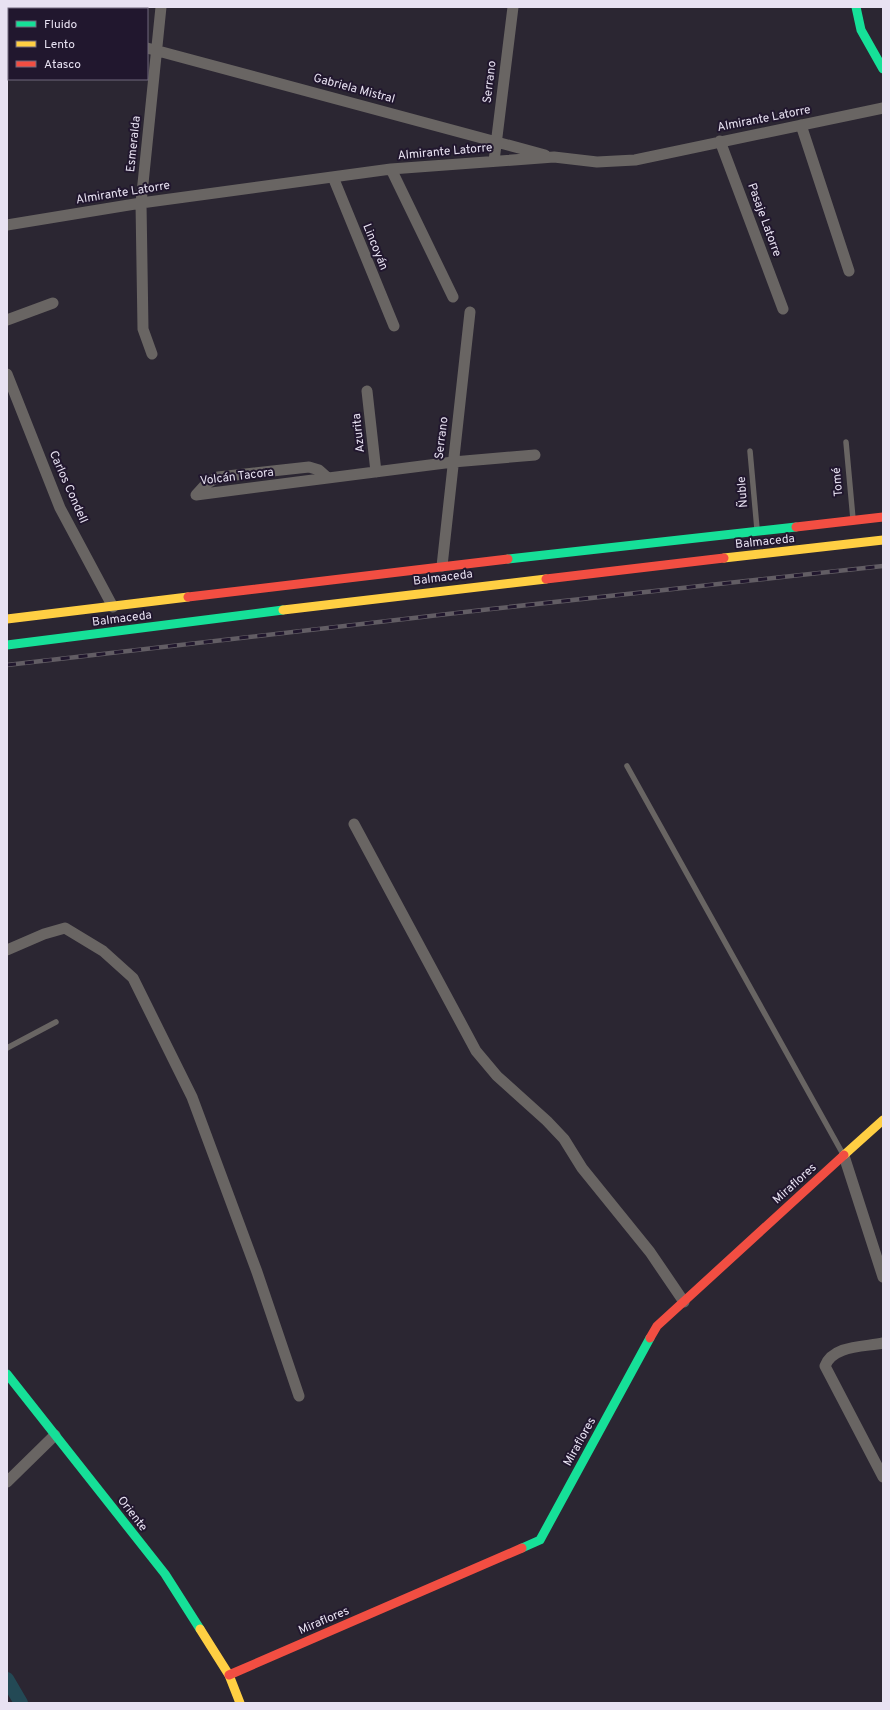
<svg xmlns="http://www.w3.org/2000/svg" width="890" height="1710" viewBox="0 0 890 1710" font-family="Overpass,sans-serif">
	<rect width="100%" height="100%" fill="#2b2632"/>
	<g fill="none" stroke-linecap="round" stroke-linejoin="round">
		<path stroke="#234955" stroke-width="14" d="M7,1679l14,24"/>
		<path stroke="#696563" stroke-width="5.5" d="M846,442l7,77
			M750,451l7,78
			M627,766l217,390
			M7,1048l49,-26"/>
		<path stroke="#696563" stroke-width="11" d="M7,15h2
			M147,48l398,107
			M801,125l48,146
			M720,141l63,168
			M494,161l19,-154
			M391,169l62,128
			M333,177l61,149
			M7,225l134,-22 250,-34 163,-12 43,5 38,-2 248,-52
			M7,320l46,-17
			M152,354l-9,-25 -2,-126 20,-196
			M7,374l53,134 53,99
			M367,391l9,81
			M196,495l257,-33 82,-7
			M196,495l10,-11 12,-7 91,-10 10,3 9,8
			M442,566l28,-254
			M354,824l122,227 21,25 50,45 17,18 18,29 68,84 34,50
			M7,950l37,-16 21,-6 38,23 30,27 59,119 65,175 42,124
			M844,1156l39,121
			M883,1343c-19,4 -50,2 -58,23l58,111
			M7,1482l48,-47"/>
		<path stroke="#16e098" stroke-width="9" d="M856,7l5,23 22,39
			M508,559l288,-32
			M7,645l276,-35
			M7,1374l158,200 35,55
			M522,1548l18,-8 110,-202"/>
		<path stroke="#ffcf43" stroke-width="9" d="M724,558l159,-18
			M283,610l263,-31
			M7,619l181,-22
			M844,1155l39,-35
			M200,1629l29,46 11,28"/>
		<path stroke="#f24e42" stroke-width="9" d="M796,527l87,-10
			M546,579l178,-21
			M188,597l320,-38
			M650,1338l7,-12 187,-171
			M229,1675l293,-127"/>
		<g stroke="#625d64" stroke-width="4.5">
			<path id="rail" d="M7,665l484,-56 392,-43"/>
		</g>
		<use href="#rail" stroke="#21172e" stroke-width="3" stroke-dasharray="9" stroke-linecap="butt"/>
	</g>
	<g text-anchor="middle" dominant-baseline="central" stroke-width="4" stroke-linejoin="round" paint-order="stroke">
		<g font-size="12" fill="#e8e2f2" stroke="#21172e">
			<text transform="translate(490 82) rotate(-83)">Serrano</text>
			<text transform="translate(354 89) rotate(15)">Gabriela Mistral</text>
			<text transform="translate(764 119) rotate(-11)">Almirante Latorre</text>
			<text transform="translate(134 144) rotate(-84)">Esmeralda</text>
			<text transform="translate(445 152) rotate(-5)">Almirante Latorre</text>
			<text transform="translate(123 193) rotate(-9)">Almirante Latorre</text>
			<text transform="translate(764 220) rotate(70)">Pasaje Latorre</text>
			<text transform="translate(375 247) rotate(68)">Lincoyán</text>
			<text transform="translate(359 433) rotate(-96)">Azurita</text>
			<text transform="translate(442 438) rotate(-83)">Serrano</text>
			<text transform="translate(237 477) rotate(-7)">Volcán Tacora</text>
			<text transform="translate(838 482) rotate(-95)">Tomé</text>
			<text transform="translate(68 487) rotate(66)">Carlos Condell</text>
			<text transform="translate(743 492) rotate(-95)">Ñuble</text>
			<text transform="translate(765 542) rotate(-6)">Balmaceda</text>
			<text transform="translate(443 578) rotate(-7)">Balmaceda</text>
			<text transform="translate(122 619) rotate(-7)">Balmaceda</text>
			<text transform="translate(795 1184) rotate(-42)">Miraflores</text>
			<text transform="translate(580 1442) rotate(-61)">Miraflores</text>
			<text transform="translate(132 1514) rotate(52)">Oriente</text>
			<text transform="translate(324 1621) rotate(-23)">Miraflores</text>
		</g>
	</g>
	<rect width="890" height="1710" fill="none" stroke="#e8e2f2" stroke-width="16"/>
	<rect x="8" y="8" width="140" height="72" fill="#21172e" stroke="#71687c"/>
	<rect x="16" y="21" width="20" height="6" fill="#16e098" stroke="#71687c"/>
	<text x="44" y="28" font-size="12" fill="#e8e2f2">Fluido</text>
	<rect x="16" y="41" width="20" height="6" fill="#ffcf43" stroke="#71687c"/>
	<text x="44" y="48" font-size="12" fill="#e8e2f2">Lento</text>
	<rect x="16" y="61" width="20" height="6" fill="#f24e42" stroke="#71687c"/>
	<text x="44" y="68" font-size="12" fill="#e8e2f2">Atasco</text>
</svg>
